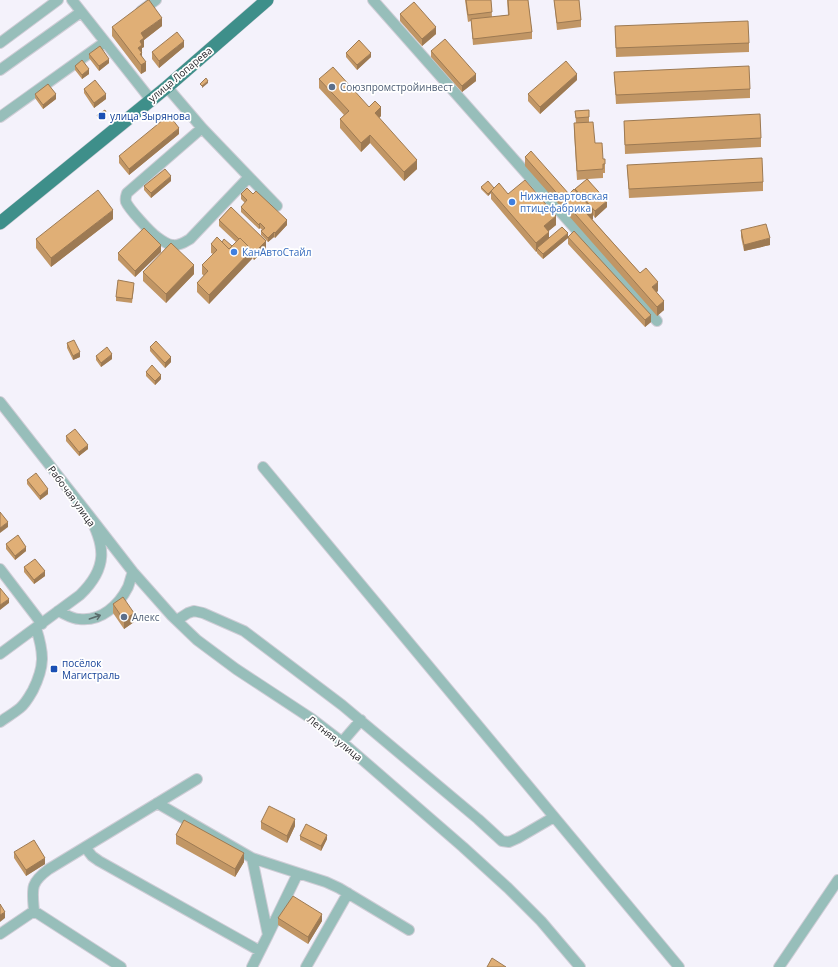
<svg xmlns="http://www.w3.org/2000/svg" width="838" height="967" viewBox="0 0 838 967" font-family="'Open Sans',sans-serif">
	<rect width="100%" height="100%" fill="#f4f2fb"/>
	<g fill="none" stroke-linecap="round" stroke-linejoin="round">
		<g stroke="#cfcdd6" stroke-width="12">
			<path id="minor" d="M72,0l79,100
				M373,0l284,321
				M141,11l15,-11
				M0,43l58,-43
				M0,70l81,-58
				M167,87l35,41 75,78
				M0,117l105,-75
				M202,128l-75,65c-1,3 -2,5 -1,9 3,7 24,30 31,35 4,3 11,8 16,8 6,1 12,-3 17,-6l59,-62
				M0,402l88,112c18,32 20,54 -8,81l-80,59
				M263,467l416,500
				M88,514l45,58 39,44 25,24 39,29 76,50 30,23 121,105 45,41 33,33 39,46
				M0,569l42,55
				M58,611c7,3 14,8 21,8 22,3 40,-14 49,-32 2,-5 3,-11 5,-15
				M177,620l11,-7 6,-2 9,2 41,18 98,74 136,114 24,22 7,1 9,-4 36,-21
				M0,722c7,-5 14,-9 20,-14 6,-5 9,-11 13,-18 12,-24 11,-37 3,-62
				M342,742l19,-22
				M157,803l95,55 16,77 -16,32
				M85,847l7,9 7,5 161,90
				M252,858l46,15 -30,62
				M298,873l28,9 13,6 70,42
				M34,911c-2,-23 -4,-28 15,-42l148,-90
				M0,934l34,-23 87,56
				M306,967l42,-74
				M779,967l59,-87"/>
		</g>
		<g stroke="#cfcdd6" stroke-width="14">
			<path id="major" d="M0,223l167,-136 100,-87"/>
		</g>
		<use href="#minor" stroke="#97beba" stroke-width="10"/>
		<use href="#major" stroke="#3e8f8a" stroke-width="13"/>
	</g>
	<path fill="#c19665" d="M465,0h26l1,17 16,-2 -1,-15h21l4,32v7l-59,6 -2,-24 -3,1z
		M554,0h25l2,20v7l-24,3z
		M400,14l36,20 -14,12 -22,-25z
		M162,26l-18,14v7l-2,1v9l4,14 -5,3 -29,-38v-9z
		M615,26l134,17v9l-133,5z
		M184,47l-25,21 -7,-9v-7z
		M431,51l45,30 -14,11 -31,-35z
		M346,53l25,4 -14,13 -11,-13z
		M89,54l20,9 -10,8 -10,-13z
		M75,66l14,8 -7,5 -7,-9z
		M614,72l136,17v9l-134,6z
		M319,79l50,28 12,9 -2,2 38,51 -13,12 -34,-38 -9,9 -21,-24v-9l4,-4 -25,-27z
		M577,80l-37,34 -12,-13v-7z
		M84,89l22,10 -12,9 -10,-15z
		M35,94l21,5 -13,10 -8,-11z
		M589,110v12l6,21 8,16h2v14h-2v5l-15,1 19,28 -12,11 -2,-3v4h-1l48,54 18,18 -2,1 8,18 -7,6 -132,-150v-9l44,37 6,-4v-1l12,-10 -10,1 -3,-48v-9h2l-1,-12z
		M624,121l137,17v9l-136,7z
		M179,134l-50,41 -10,-12v-7z
		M627,165l136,17v9l-134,7z
		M171,181l-20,17 -7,-8v-4z
		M481,187l13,1 14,6 48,31 -8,6 1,7h19l-25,21 -6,-6v-2l-1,1 -45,-53v-6l-3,3 -7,-7z
		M241,194l46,31 -12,13 -1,-1 -6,5 -7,-7v-4l1,-1 -2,-2 -1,1 -18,-17v-5l4,-4 -4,-4z
		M113,219l-62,48 -15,-19v-9z
		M219,220l47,28 -12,12 -2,-2 -43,46 -12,-12v-9l7,-7 -2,-2v-9l11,-11 -2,-1v-9l11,-2 10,4 4,-4 -17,-16z
		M741,230l29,15 -26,6 -3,-14z
		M568,237l83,85 -6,5 -77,-83z
		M161,252l-26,25 -17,-17v-7z
		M143,272l51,2 -28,29 -23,-22z
		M134,287l-2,16 -16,-2v-4z
		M67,343l13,14 -7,3 -6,-12z
		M150,347l21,15 -6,6 -15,-17z
		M96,356l16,3 -11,8 -5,-7z
		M146,372l15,7 -6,6 -9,-9z
		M66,436l22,13 -9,7 -13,-15z
		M27,480l21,14 -8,6 -13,-16z
		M6,544l20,7 -11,9 -9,-11z
		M24,567l21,9 -11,8 -10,-12z
		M113,604l21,18 -10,7 -11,-16z
		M261,822l34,4 -8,17 -26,-14z
		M176,835l68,27 -9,15 -59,-33z
		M300,836l27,3 -6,12 -21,-11z
		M14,852l31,12 -19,12 -12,-18z
		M278,918l44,3 -14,23 -30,-19z"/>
	<path fill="#9d7a53" d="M162,18v8l-18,14v7l-2,1v14l-4,-14 2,-7 1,-8z
		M436,27v7l-14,12v-7z
		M184,41v6l-25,21v-7z
		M371,53v4l-14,13v-5z
		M109,59v4l-10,8v-5z
		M146,62v9l-5,3v-9z
		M89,69v5l-7,5v-4z
		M476,74v7l-14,11v-6z
		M577,74v6l-37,34v-7z
		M208,81v2l-6,5v-2z
		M56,94v5l-13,10v-4z
		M106,94v5l-12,9v-5z
		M381,107v9l-6,6v-9z
		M106,112v3l-7,5v-2z
		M179,128v6l-50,41v-6z
		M370,135v8l-9,9v-9z
		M417,160v9l-13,12v-9z
		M171,176v5l-20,17v-5z
		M491,191v2l-3,3v-2z
		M607,201v6l-12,11v-7z
		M113,210v9l-62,48v-9z
		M593,210v9l-6,4v-9z
		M556,216v9l-12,10v-9z
		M287,220v5l-12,13v-5z
		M260,223v5l-1,1v-4z
		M274,232v5l-6,5v-4z
		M549,232v9l-12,7v3l-1,1v-9z
		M568,233v5l-25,21v-5z
		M770,238v7l-26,6v-6z
		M266,241v7l-12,12v-7z
		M161,245v7l-26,25v-6z
		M252,250v9l-43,45v-9z
		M194,265v9l-28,29v-9z
		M658,282v9l-6,5v-9z
		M664,301v9l-7,6v-9z
		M651,315v7l-6,5v-7z
		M80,352v5l-7,3v-4z
		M112,354v5l-11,8v-4z
		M171,357v5l-6,6v-5z
		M161,375v4l-6,6v-4z
		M88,445v4l-9,7v-4z
		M48,489v5l-8,6v-4z
		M8,522v5l-8,6v-5z
		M26,547v4l-11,9v-4z
		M45,571v5l-11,8v-4z
		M9,599v4l-9,7v-5z
		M134,613v9l-10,7v-9z
		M295,819v7l-8,17v-7z
		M327,835v4l-6,12v-5z
		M244,853v9l-9,15v-8z
		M45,858v6l-19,12v-6z
		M5,912v6l-5,4v-7z
		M322,914v7l-14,23v-7z"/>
	<path fill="#e0af76" stroke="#9d7a53" d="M148,0h1l13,18 -21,15 3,5 -4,3 2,4 -4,3 4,5 -2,1 6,8 -5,3 -29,-38z
		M466,0h25l1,12 -24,3z
		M508,0h20l4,32 -59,7 -2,-20 38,-4z
		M554,0h25l2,20 -24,3z
		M414,2l22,25 -14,12 -22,-25z
		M748,21l1,22 -133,5 -1,-22z
		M177,32l7,9 -25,20 -7,-9z
		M445,39l31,35 -14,12 -31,-35z
		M359,40l12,13 -14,12 -11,-12z
		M100,46l9,13 -10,7 -10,-12z
		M82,60l7,9 -7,6 -7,-9z
		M566,61l11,13 -37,33 -12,-13z
		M749,66l1,23 -134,6 -2,-23z
		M333,67l36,40 6,-6 6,6 -6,6 42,47 -13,12 -34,-37 -9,8 -21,-24 9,-8 -30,-32z
		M206,78l2,3 -6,5 -2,-2z
		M95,80l11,14 -12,9 -10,-14z
		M48,84l8,10 -13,11 -8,-11z
		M105,110l1,2 -7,6 -2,-3z
		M589,110v7l-13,1 -1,-7z
		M760,114l1,24 -136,7 -1,-24z
		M169,115l10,13 -50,41 -10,-13z
		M593,122l2,21h7l1,16h2v5h-2v5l-26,2 -3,-48z
		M531,151l38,43 5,-5 19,21 -6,4 53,59 6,-5 12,14 -6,5 12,14 -7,6 -132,-150z
		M762,158l1,24 -134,7 -2,-24z
		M165,169l6,7 -20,17 -7,-7z
		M587,179l20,22 -12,10 -20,-22z
		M525,180l31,36 -12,10 5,6 -13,11 -45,-52 8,-8 9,11z
		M488,181l6,7 -6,6 -7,-7z
		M247,188l6,6 3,-3 31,29 -12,13 -1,-1 -6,6 -7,-7 4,-3 -5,-5 -1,2 -18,-18 6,-7 -6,-6z
		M98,190l15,20 -62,48 -15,-19z
		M231,207l35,34 -12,12 -2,-1v-2l-12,-12 -1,1 -20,-19z
		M766,224l4,14 -26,7 -3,-15z
		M562,227l6,6 -25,21 -6,-6z
		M144,228l17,17 -26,26 -17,-18z
		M574,231l77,84 -6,5 -77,-83z
		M217,237l12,12 11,-11 12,12 -43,45 -12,-12 11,-12 -6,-6 15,-15 -6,-6z
		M224,239l8,7 -3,3 -7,-7z
		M171,243l23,22 -28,29 -23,-22z
		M118,280l16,3 -2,16 -16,-2z
		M74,340l6,12 -7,4 -6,-13z
		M156,341l15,16 -6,6 -15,-16z
		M107,347l5,7 -11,9 -5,-7z
		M152,365l9,10 -6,6 -9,-9z
		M75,429l13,16 -9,7 -13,-16z
		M36,473l12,16 -8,7 -13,-16z
		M0,512l8,10 -8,6z
		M18,535l8,12 -11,9 -9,-12z
		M35,559l10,12 -11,9 -10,-13z
		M0,588l9,11 -9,6z
		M123,597l11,16 -10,7 -11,-16z
		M269,806l26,13 -8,17 -26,-14z
		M184,820l60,33 -9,16 -59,-34z
		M306,824l21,11 -6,11 -21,-10z
		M34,840l11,18 -19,12 -12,-18z
		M293,896l29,18 -14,23 -30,-19z
		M0,904l5,8 -5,3z
		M492,958l14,9h-19z"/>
	<defs><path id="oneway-shaft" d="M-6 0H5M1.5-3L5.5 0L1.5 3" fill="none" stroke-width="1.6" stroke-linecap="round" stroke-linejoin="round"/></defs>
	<use stroke="#5a6b6b" href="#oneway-shaft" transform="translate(95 617) rotate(-19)"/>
	<g fill="#5c6f8a" stroke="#fff" stroke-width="1.5">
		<circle cx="332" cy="87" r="4"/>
		<circle cx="124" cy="617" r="4"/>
	</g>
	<g fill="#1a4fb4" stroke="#fff" stroke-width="1.5">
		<rect x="98" y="112" width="8" height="8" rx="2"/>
		<rect x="50" y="665" width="8" height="8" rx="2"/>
	</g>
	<g fill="#3f7fe0" stroke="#fff" stroke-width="1.5">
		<circle cx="512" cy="202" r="4"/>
		<circle cx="234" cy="252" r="4"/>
	</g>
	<g text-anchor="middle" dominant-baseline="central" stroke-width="3.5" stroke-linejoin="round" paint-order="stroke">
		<g font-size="10" fill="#28272b" stroke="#fff">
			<text transform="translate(180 74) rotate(-40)">улица Лопарева</text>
			<text transform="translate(72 496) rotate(54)">Рабочая улица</text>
			<text transform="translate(335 738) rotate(38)">Летняя улица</text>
		</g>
		<g font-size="10" fill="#4e5e75" stroke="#fff" text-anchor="start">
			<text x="340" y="87">Союзпромстройинвест</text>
			<text x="132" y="617">Алекс</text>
		</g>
		<g font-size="10" fill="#164399" stroke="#fff" text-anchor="start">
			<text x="110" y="116">улица Зырянова</text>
			<text x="62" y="663">посёлок<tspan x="62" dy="12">Магистраль</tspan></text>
		</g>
		<g font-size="10" fill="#366cbe" stroke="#fff" text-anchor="start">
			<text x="520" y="196">Нижневартовская<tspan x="520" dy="12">птицефабрика</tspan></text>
			<text x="242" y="252">КанАвтоСтайл</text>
		</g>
	</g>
</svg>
